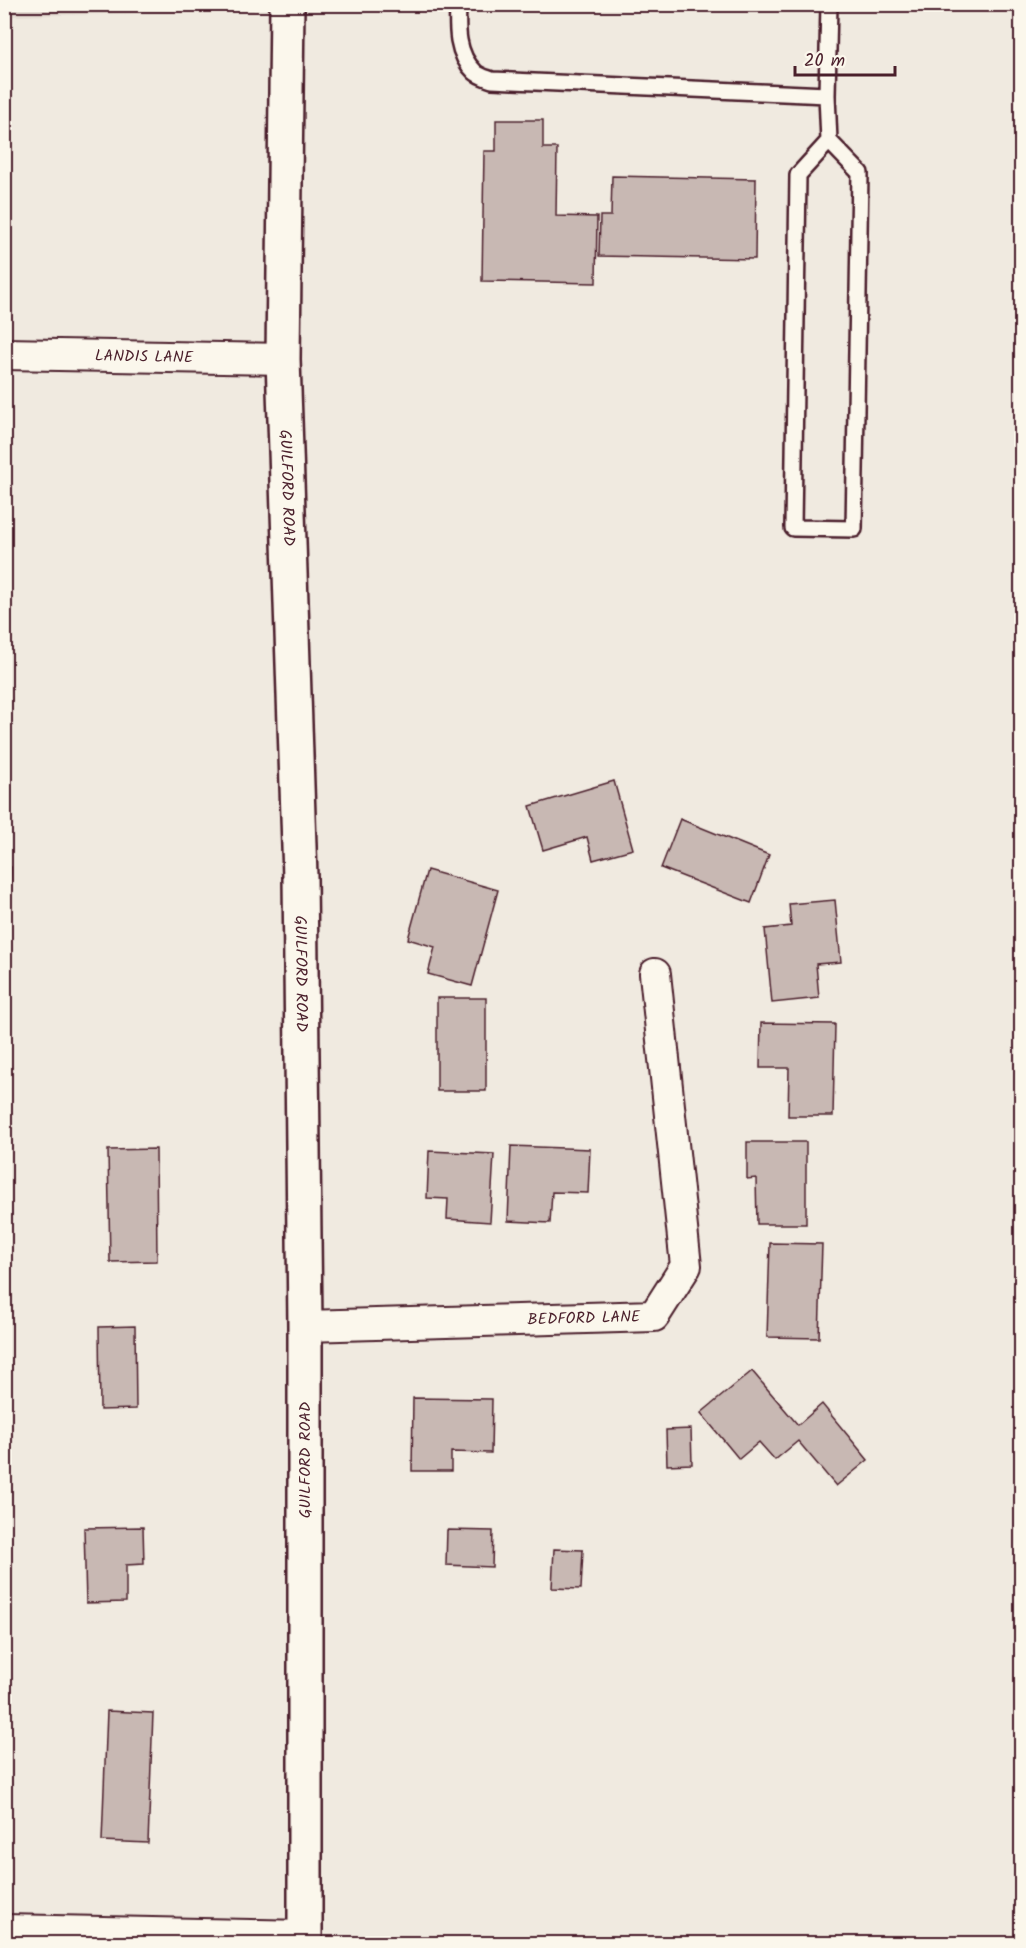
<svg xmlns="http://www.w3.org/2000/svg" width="1026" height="1948" viewBox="0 0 1026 1948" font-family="Kalam,sans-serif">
	<rect width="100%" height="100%" fill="#f0eae0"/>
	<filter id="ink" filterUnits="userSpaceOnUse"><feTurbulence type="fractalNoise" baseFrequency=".0167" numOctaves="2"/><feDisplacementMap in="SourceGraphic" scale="12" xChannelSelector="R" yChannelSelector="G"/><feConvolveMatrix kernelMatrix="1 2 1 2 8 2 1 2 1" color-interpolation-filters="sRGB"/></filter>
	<g filter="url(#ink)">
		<path fill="#e4dbd2" d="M4,5l250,-1v7l-249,5z"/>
		<path fill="#c8b8b3" stroke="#4a1f2b" stroke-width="1.5" d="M496,120h47v28h14l-1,68 41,1 -1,66 -114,-2 2,-130h12z
			M612,176l144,3 -1,80 -156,-3 1,-40h11z
			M614,781l19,68 -40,11 -6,-23 -44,13 -13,-44z
			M680,819l89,36 -18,48 -90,-35z
			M4,867h7l-4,154h-3z
			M427,870l71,20 -26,96 -44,-12 7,-27 -27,-8z
			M835,900l6,62 -25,2 3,34 -47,5 -7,-74 26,-3 -2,-22z
			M437,998h49v93h-49z
			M761,1023l74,1 -2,92h-45l1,-48h-29z
			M747,1142h59v82h-49l-1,-46 -9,1z
			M511,1146l79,3 -2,44 -36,-1 -2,31 -42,-2z
			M156,1149l1,112 -47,1 -2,-112z
			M429,1151l65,3 -4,68 -43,-3 1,-20 -21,-1z
			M770,1243l52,1 -3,94 -52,-1z
			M135,1326l1,83 -36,1 -1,-83z
			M752,1371l46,54 24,-21 46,56 -32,26 -38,-45 -23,19 -16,-18 -20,17 -38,-46z
			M413,1398l79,1 -1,54 -40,-1v19h-39z
			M691,1429l1,35 -25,1 -1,-35z
			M143,1527l1,37 -18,1v37l-40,1 -2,-75z
			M447,1530l46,1 -1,36 -46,-2z
			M554,1549l29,1 -2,39 -29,-1z
			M107,1711l46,2 -5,130 -46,-2z"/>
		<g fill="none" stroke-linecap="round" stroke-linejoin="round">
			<g stroke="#4a1f2b" stroke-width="20">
				<path id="service" d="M458,4c-1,24 -2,50 17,68 4,4 12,6 17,8l335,15 2,46 31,32 -6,356 -61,-1 5,-353 31,-34
					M827,95l2,-91"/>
			</g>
			<g stroke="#4a1f2b" stroke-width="34">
				<g id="minor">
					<path id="s1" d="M4,354l279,5"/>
					<path id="s2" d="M305,1326l349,-10 32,-50 -31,-292"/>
					<path d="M4,1930l301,6"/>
				</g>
			</g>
			<g stroke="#4a1f2b" stroke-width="38">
				<g id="tertiary">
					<path id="s3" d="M287,4l-4,355 17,518 5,449v618"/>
				</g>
			</g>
			<use href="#service" stroke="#fbf7ec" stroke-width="15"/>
			<use href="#minor" stroke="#fbf7ec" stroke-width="30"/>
			<use href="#tertiary" stroke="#fbf7ec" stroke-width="33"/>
		</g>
	</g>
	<g text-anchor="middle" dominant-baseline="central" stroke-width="6" stroke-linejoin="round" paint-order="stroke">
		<g font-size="16" fill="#4a1f2b" stroke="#fbf7ec">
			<text stroke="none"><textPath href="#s1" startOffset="140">LANDIS LANE</textPath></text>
			<text stroke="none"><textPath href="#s3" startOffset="484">GUILFORD ROAD</textPath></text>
			<text stroke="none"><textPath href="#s3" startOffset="970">GUILFORD ROAD</textPath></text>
			<text stroke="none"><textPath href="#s2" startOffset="279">BEDFORD LANE</textPath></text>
			<text transform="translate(305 1460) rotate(-90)">GUILFORD ROAD</text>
		</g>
	</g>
	<rect width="1026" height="1948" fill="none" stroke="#fbf7ec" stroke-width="24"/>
	<rect x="12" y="12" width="1002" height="1924" fill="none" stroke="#4a1f2b" stroke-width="2" filter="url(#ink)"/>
	<path d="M795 66v9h100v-9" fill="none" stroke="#4a1f2b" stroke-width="3"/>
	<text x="804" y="66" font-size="18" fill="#4a1f2b" stroke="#fbf7ec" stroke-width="4.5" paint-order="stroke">20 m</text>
</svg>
